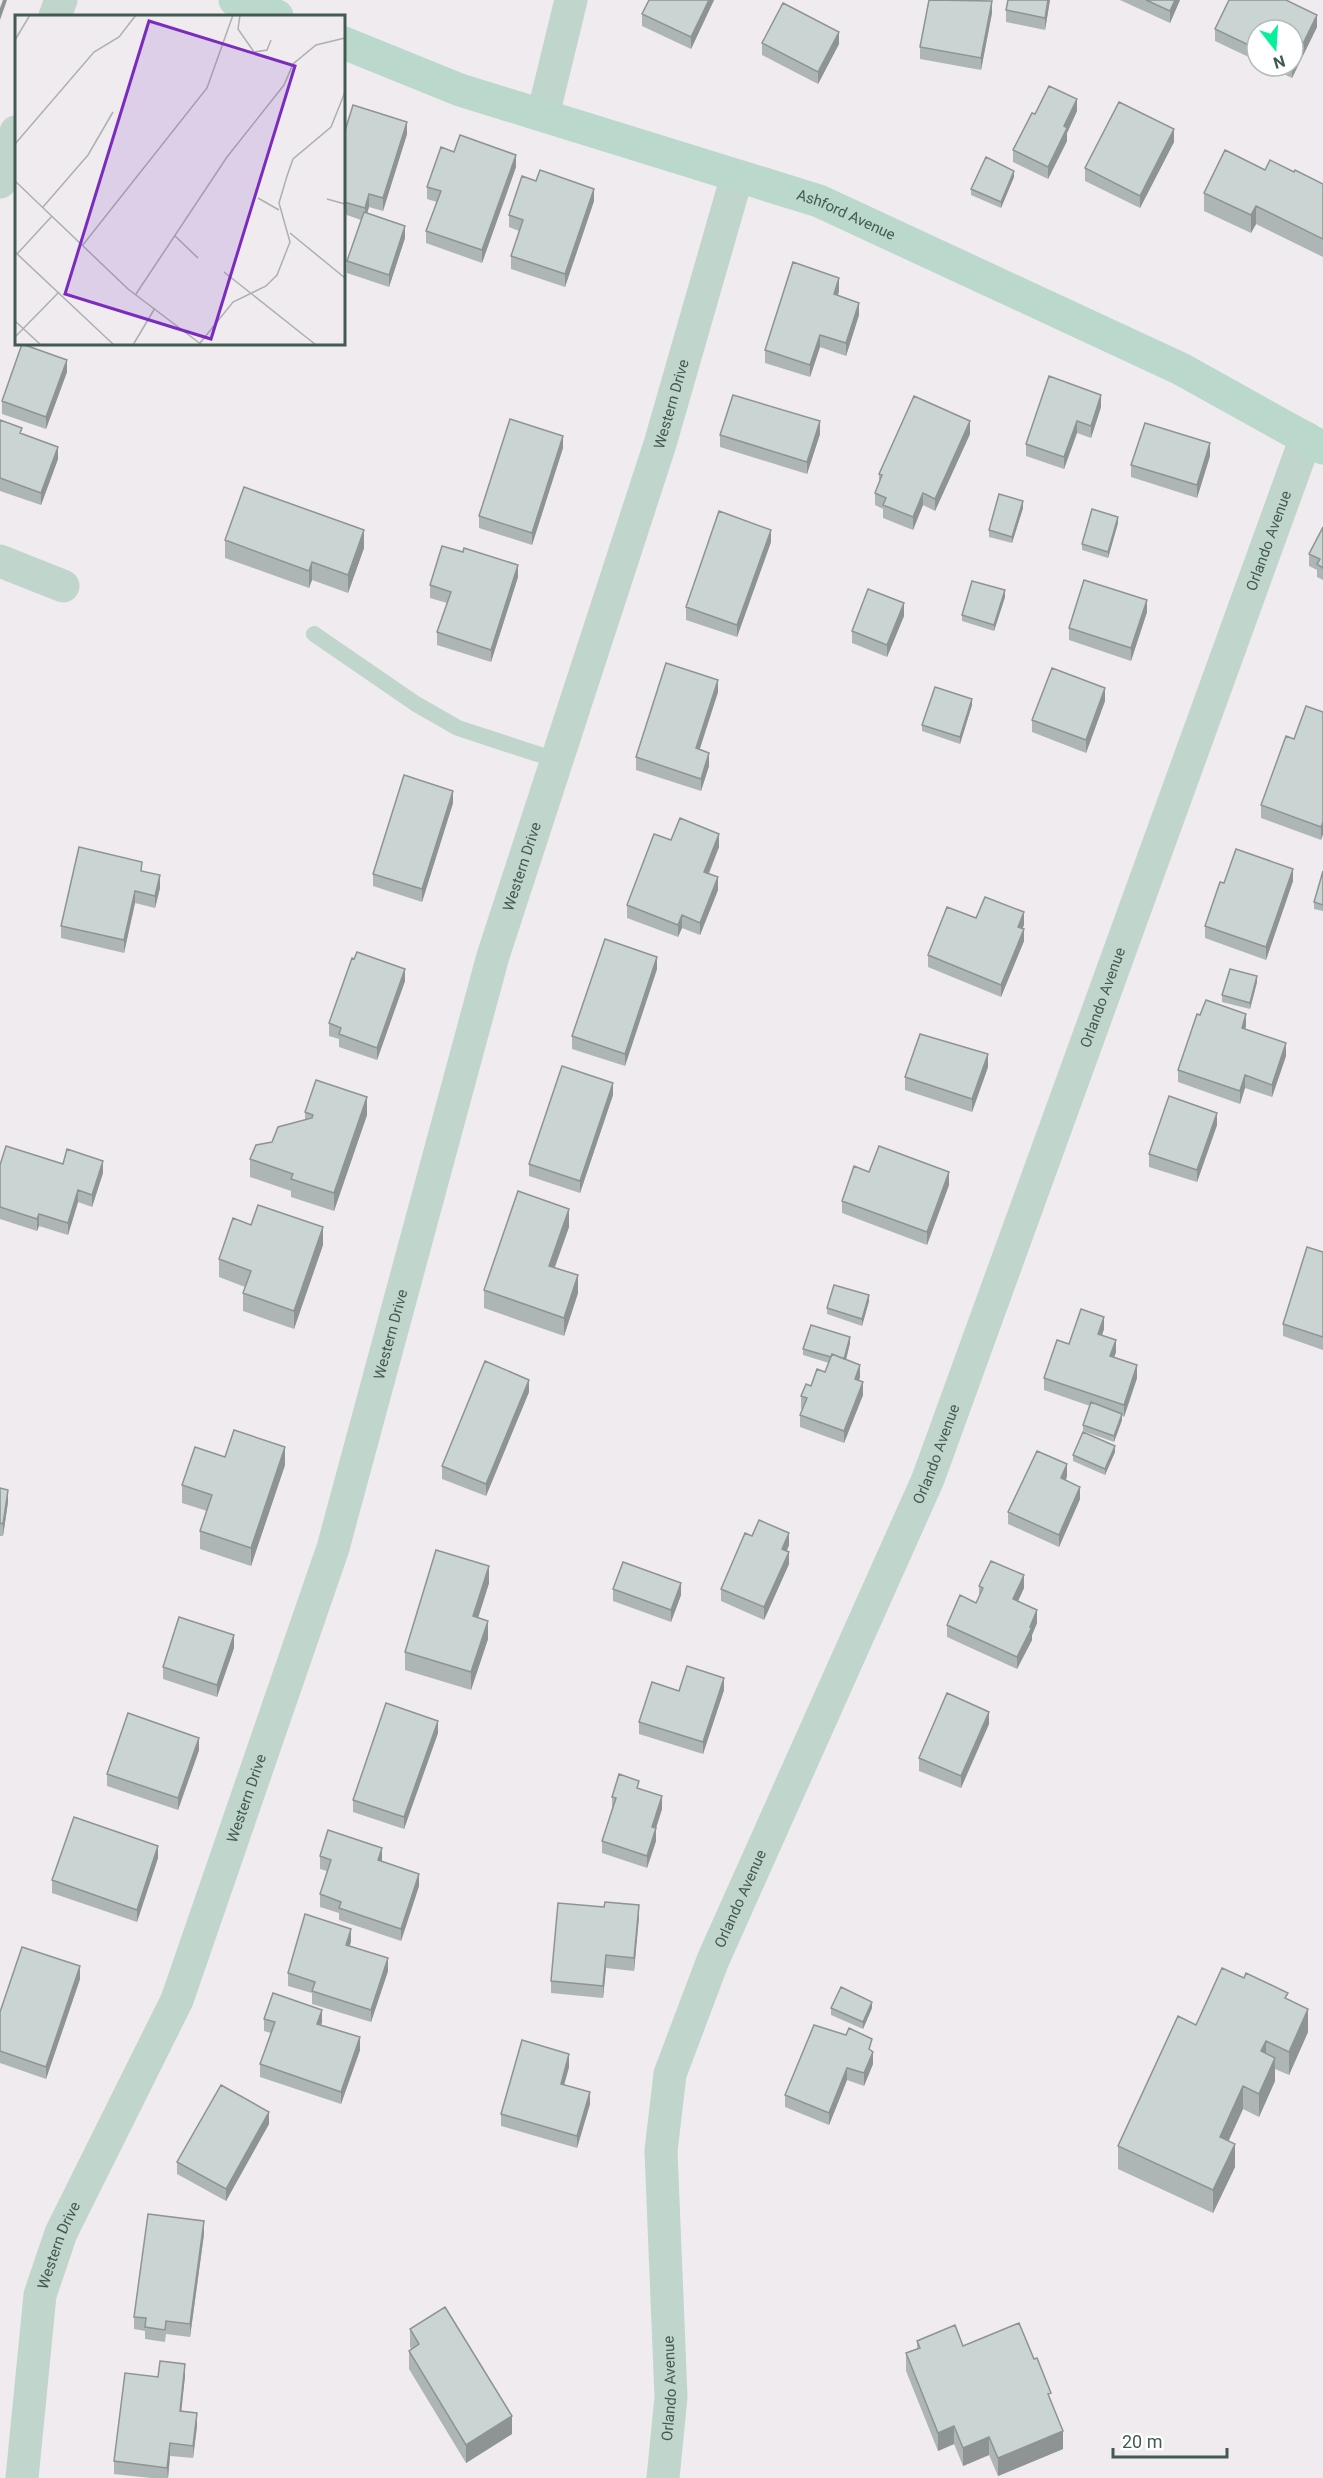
<svg xmlns="http://www.w3.org/2000/svg" width="1323" height="2478" viewBox="0 0 1323 2478" font-family="Roboto,sans-serif">
	<rect width="100%" height="100%" fill="#efebef"/>
	<g fill="none" stroke-linecap="round" stroke-linejoin="round">
		<path stroke="#c0d5cb" stroke-width="16" d="M314,634l102,70 42,24 98,32"/>
		<g stroke="#c0d5cb" stroke-width="33">
			<path d="M55,16l6,-16"/>
			<path d="M543,115l28,-115"/>
			<path d="M0,182l16,-50"/>
			<path d="M0,561l63,25"/>
			<path id="s1" d="M22,2478l18,-183 21,-62 116,-233 156,-452 160,-592 167,-512 77,-268"/>
			<path id="s2" d="M663,2478l8,-81 -10,-246 9,-77 43,-114 215,-481 378,-1041"/>
		</g>
		<g stroke="#bbd8cc" stroke-width="33">
			<path d="M235,0l42,16"/>
			<path id="s3" d="M344,43l116,47 359,111 362,168 142,79"/>
		</g>
	</g>
	<path fill="#aeb6b5" d="M714,0l-23,49 -49,-23v-12z
		M1050,0l-5,30 -39,-8v-12z
		M1120,0h60l-10,23z
		M992,13l-11,57 -61,-11v-12z
		M1317,27l-25,51 -25,-12h26l-36,-36v31l-42,-20v-12z
		M762,43l77,1 -21,40 -56,-29z
		M1077,111l-10,22v8l-19,38 -35,-17v-12l22,-36z
		M344,134h63l-24,77 -14,-4 -2,6 38,25 -16,49 -42,-14v-12l14,-41 -17,-6z
		M1174,142l-34,66 -55,-27v-13z
		M454,152l62,15 -34,96 -56,-20v-12l11,-29 -10,-3v-12z
		M1265,170l29,2 29,12v73l-67,-33 -5,9 -47,-22v-18z
		M1014,177l-13,31 -30,-13v-6z
		M536,181l58,20 -29,86 -54,-18v-13l8,-25 -10,-4v-12z
		M839,291l-1,5 21,19 -13,41 -26,-9 -10,30 -45,-14v-13z
		M67,372l-21,57 -44,-15v-13z
		M1101,407l-10,31 -14,-5 -13,36 -38,-13v-12z
		M0,420l58,39 -17,46 -41,-14z
		M820,434l-13,40 -87,-27v-12z
		M970,434l-35,77 -12,-6 -10,25 -30,-12v-9l-8,-4v-12l4,-9v-10z
		M563,448l-31,97 -53,-17v-12z
		M1210,456l-13,42 -66,-21v-12z
		M1023,508l-11,35 -23,-6v-7z
		M1118,523l-10,35 -26,-8v-6z
		M1323,527v53l-6,-3v-7l-8,-4v-12z
		M225,540l139,8 -16,45 -36,-13 -3,8 -84,-30z
		M771,542l-34,95 -51,-17v-13z
		M518,577l-27,85 -54,-17v-13l10,-29 -17,-5v-13z
		M1005,597l-11,34 -32,-10v-6z
		M1147,612l-16,49 -62,-21v-12z
		M904,616l-17,41 -35,-14v-12z
		M718,692l-19,58 10,16 -8,25 -65,-21v-13z
		M1105,701l-19,52 -54,-21v-12z
		M972,705l-12,39 -38,-13v-6z
		M1323,712v122l-2,6 -60,-22v-13l33,-66z
		M453,803l-31,99 -49,-16v-12z
		M671,840l48,7 -10,27 9,16 -18,45 -18,-7 -4,9 -51,-19v-13z
		M142,871l18,17 -5,20 -20,-5 -11,50 -63,-15v-12z
		M1323,871v40l-9,-2v-7z
		M1293,881l-27,79 -61,-22v-12z
		M976,918l48,7 -2,3 2,13 -23,56 -73,-30v-12z
		M657,969l-32,97 -53,-17v-13z
		M405,981l-28,79 -38,-13v-8l-10,-3v-13z
		M1257,982l-7,27 -28,-7v-7z
		M1200,1015l46,11 -1,3 41,27 -14,41 -27,-9 -5,16 -62,-22v-12z
		M988,1067l-16,45 -67,-22v-13z
		M613,1095l-33,98 -51,-17v-12z
		M305,1112l62,3 -33,96 -43,-14v-6l-41,-14v-18l22,-17 33,-22z
		M1217,1125l-20,57 -48,-15v-13z
		M63,1164l40,9 -11,34 -14,-5 -10,33 -29,-9 -2,5 -37,-12v-54z
		M949,1185l-22,60 -85,-32v-12z
		M251,1225l72,20 -29,84 -51,-18v-18l2,-6 -26,-10v-18z
		M569,1227l-14,40 23,26 -14,43 -80,-28v-18z
		M1323,1252v98l-40,-14v-12z
		M869,1301l-7,25 -35,-12v-6z
		M1104,1329l-2,6 14,17 -2,6 23,20 -13,39 -2,-1v4l-8,22 -31,-11v-6l7,-19 -46,-16v-12l25,-34z
		M850,1343l-4,17 14,17 -1,4 4,14 -19,48 -44,-16v-12l3,-6h-2v-13l24,-24 4,-9 -26,-8v-6z
		M529,1392l-43,104 -44,-17v-13z
		M1115,1452l-10,23 -32,-14v-6z
		M225,1457l60,8 -34,101 -51,-17v-18l7,-20 -25,-8v-18z
		M1067,1476l-1,4 14,19 -21,48 -51,-23v-12z
		M0,1488l8,14 -5,34h-3z
		M752,1536l37,9 -2,6 2,13 -25,56 -43,-19v-12z
		M489,1583l-11,35 10,21 -17,51 -66,-20v-18z
		M979,1586l45,2 -6,13 19,22 -5,12v5l-15,29 -70,-32v-12l29,-22 3,-7z
		M613,1589l68,6 -10,27 -58,-21z
		M234,1648l-17,49 -54,-18v-12z
		M724,1690l-21,64 -64,-20v-12l40,-31z
		M989,1724l-28,64 -42,-17v-13z
		M438,1733l-34,96 -51,-17v-12z
		M199,1750l-21,60 -71,-24v-12z
		M639,1789l23,20 -6,19v13l-9,27 -45,-15v-12l10,-32v-12z
		M320,1856l62,4 -1,1 38,25 -18,55 -62,-21v-7l-19,-6v-13l7,-23 -7,-2z
		M158,1858l-21,64 -85,-29v-13z
		M639,1917l-5,54 -28,-3 -3,30 -52,-5v-12z
		M351,1941l-1,5 38,25 -17,51 -59,-18v-11l-24,-7v-13z
		M80,1979l-34,100 -46,-16v-51z
		M1288,1999l20,33 -19,43 -14,-6v12l-16,36 -16,-8 -15,32 7,26 -22,46 -95,-44v-23l78,-121z
		M831,2008h41l-9,21 -32,-14z
		M264,2019l58,3 -1,3 39,25 -19,54 -81,-27v-13l11,-31 -7,-2z
		M872,2051l1,13 -9,22 -17,-6 -18,45 -44,-18v-12z
		M569,2067l-5,18 26,19 -13,44 -76,-22v-12z
		M269,2124l-43,77 -49,-27v-12z
		M204,2234l-14,103 -24,-3 -1,8 -20,-3v-8l-11,-2v-12z
		M410,2329l102,105 -46,29 -57,-94v-18l2,-2 -1,-2z
		M917,2341l46,5 88,56 12,47 -65,27 -9,-21 -26,11 -9,-22 -16,7 -32,-80v-18l11,-4z
		M185,2376l-4,35 16,15 -4,32 -23,-2 -2,22h-17l-37,-4v-13l44,-84z"/>
	<path fill="#8d9493" d="M3,0h4l-7,20v-12z
		M709,0h5l-23,49v-12z
		M1048,0h2l-5,30v-12z
		M1175,0h5l-10,23v-12z
		M992,1v12l-11,57v-12z
		M1317,15v12l-25,51v-12z
		M839,32v12l-21,40v-12z
		M1077,99v12l-10,22v8l-19,38v-12l16,-41z
		M407,122v12l-24,77v-13z
		M1174,129v13l-34,66v-12z
		M516,155v12l-34,96v-13z
		M1014,171v6l-13,31v-6z
		M594,189v12l-29,86v-13z
		M369,194v13l-4,14v-13z
		M1256,206v18l-5,9v-18z
		M405,226v12l-16,49v-12z
		M839,278v13l-5,16v-13z
		M859,303v12l-13,41v-13z
		M820,335v12l-10,30v-12z
		M67,360v12l-21,57v-12z
		M1101,395v12l-10,31v-12z
		M820,421v13l-13,40v-12z
		M970,421v13l-35,77v-12z
		M1077,421v12l-13,36v-12z
		M563,436v12l-31,97v-12z
		M1210,443v13l-13,42v-13z
		M58,447v12l-17,46v-12z
		M923,493v12l-10,25v-13z
		M1023,501v7l-11,35v-6z
		M1118,517v6l-10,35v-6z
		M364,530v18l-16,45v-18z
		M771,530v12l-34,95v-12z
		M312,562v18l-3,8v-17z
		M518,565v12l-27,85v-12z
		M1005,590v7l-11,34v-6z
		M1147,600v12l-16,49v-13z
		M904,603v13l-17,41v-12z
		M718,680v12l-22,69v-13z
		M1105,688v13l-19,52v-13z
		M972,699v6l-12,39v-7z
		M709,753v13l-8,25v-12z
		M453,791v12l-31,99v-13z
		M1323,822v12l-2,6v-13z
		M719,834v13l-15,37v-12z
		M1293,869v12l-27,79v-13z
		M160,875v13l-5,20v-12z
		M718,877v13l-18,45v-12z
		M135,891v12l-11,50v-13z
		M1024,912v13l-6,14v-12z
		M682,915v13l-4,9v-12z
		M1024,929v12l-23,56v-12z
		M657,957v12l-32,97v-12z
		M405,969v12l-28,79v-12z
		M1257,976v6l-7,27v-6z
		M1246,1014v12l-4,14v-12z
		M1286,1043v13l-14,41v-12z
		M988,1054v13l-16,45v-13z
		M1245,1075v13l-5,16v-13z
		M613,1083v12l-33,98v-12z
		M367,1097v18l-33,96v-18z
		M1217,1113v12l-20,57v-12z
		M103,1161v12l-11,34v-12z
		M949,1172v13l-22,60v-13z
		M78,1190v12l-10,33v-12z
		M569,1209v18l-20,56v-17z
		M39,1214v12l-2,5v-12z
		M323,1227v18l-29,84v-18z
		M578,1275v18l-14,43v-18z
		M869,1295v6l-7,25v-7z
		M1104,1317v12l-6,18v-13z
		M850,1337v6l-6,24v-6z
		M1116,1340v12l-6,17v-13z
		M860,1365v12l-5,15v-13z
		M1137,1365v13l-13,39v-12z
		M529,1380v12l-43,104v-12z
		M863,1382v13l-19,48v-12z
		M1122,1414v6l-8,22v-6z
		M1115,1446v6l-10,23v-6z
		M285,1447v18l-34,101v-18z
		M1067,1464v12l-6,14v-12z
		M1080,1487v12l-21,48v-12z
		M8,1490v12l-5,34v-12z
		M789,1533v12l-7,16v-12z
		M789,1552v12l-25,56v-13z
		M489,1566v17l-16,51v-18z
		M1024,1575v13l-11,24v-13z
		M681,1583v12l-10,27v-12z
		M1037,1610v13l-5,12v5l-15,29v-12z
		M488,1621v18l-17,51v-18z
		M234,1635v13l-17,49v-12z
		M724,1678v12l-21,64v-12z
		M989,1712v12l-28,64v-12z
		M438,1721v12l-34,96v-12z
		M199,1738v12l-21,60v-12z
		M662,1796v13l-6,19v13l-9,27v-12l5,-29z
		M158,1846v12l-21,64v-12z
		M382,1848v12l-4,12v-12z
		M419,1874v12l-18,55v-12z
		M639,1905v12l-5,54v-13z
		M351,1929v12l-5,16v-12z
		M606,1955v13l-3,30v-12z
		M388,1958v13l-17,51v-12z
		M80,1966v13l-34,100v-12z
		M872,2002v6l-9,21v-7z
		M1308,2009v23l-19,43v-23z
		M322,2010v12l-5,14v-12z
		M360,2037v13l-19,54v-12z
		M1266,2041v23l-5,-13z
		M873,2052v12l-9,22v-13z
		M569,2054v13l-8,29v-12z
		M1275,2058v23l-16,36v-23z
		M847,2068v12l-18,45v-12z
		M1243,2086v23l-23,51v-23z
		M590,2092v12l-13,44v-12z
		M269,2112v12l-43,77v-12z
		M1235,2144v23l-22,46v-23z
		M204,2221v13l-14,103v-13z
		M185,2364v12l-5,48v-13z
		M197,2413v13l-4,32v-12z
		M512,2416v18l-46,29v-18z
		M954,2426v18l-16,7v-18z
		M1063,2431v18l-65,27v-18z
		M989,2437v18l-26,11v-18z
		M170,2443v13l-2,22 -1,-10z"/>
	<path fill="#cad4d2" stroke="#8d9493" stroke-width="1.5" d="M649,0h60l-18,37 -49,-23z
		M929,0l63,1 -11,57 -61,-11z
		M1008,0h40l-3,18 -39,-8z
		M1146,0h29l-5,11z
		M1229,0h57l31,15 -24,49v-34h-36v19l-42,-20z
		M783,3l56,29 -21,40 -56,-29z
		M1049,86l28,13 -13,27 3,2 -19,39 -35,-17 19,-37 3,1z
		M1119,102l55,27 -34,67 -55,-28z
		M353,105l54,17 -24,76 -14,-4 -4,14 -21,-6v-68z
		M460,135l56,20 -34,95 -56,-19 15,-40 -14,-4 14,-40 13,5z
		M1225,150l40,20 5,-10 24,12 1,-2 28,14v55l-67,-33 -5,9 -47,-22z
		M986,157l28,14 -13,31 -30,-13z
		M540,170l54,19 -29,85 -54,-18 12,-36 -14,-5 13,-39 14,5z
		M364,212l41,14 -16,49 -42,-14z
		M793,262l46,16 -5,16 25,9 -13,40 -26,-8 -10,30 -45,-15z
		M22,344l45,16 -21,57 -44,-16z
		M1049,376l52,19 -10,31 -14,-5 -13,36 -38,-13z
		M733,395l87,26 -13,41 -87,-27z
		M914,396l56,25 -35,78 -12,-6 -10,24 -30,-12 3,-7 -11,-5 7,-18 -3,-1z
		M510,419l53,17 -31,97 -53,-17z
		M0,420l22,8 -2,5 38,14 -17,46 -41,-15z
		M1145,423l65,20 -13,42 -66,-20z
		M244,487l120,43 -16,45 -36,-13 -3,9 -84,-31z
		M999,494l24,7 -11,36 -23,-7z
		M1092,509l26,8 -10,35 -26,-8z
		M719,511l52,19 -34,95 -51,-18z
		M1323,527v41l-6,-4 3,-5 -11,-5z
		M442,546l21,6 1,-4 54,17 -27,85 -54,-18 14,-40 -21,-7z
		M1084,580l63,20 -16,48 -62,-20z
		M972,581l33,9 -11,35 -32,-10z
		M868,589l36,14 -17,42 -35,-14z
		M666,663l52,17 -22,68 13,5 -8,26 -65,-22z
		M1052,668l53,20 -19,52 -54,-20z
		M935,687l37,12 -12,38 -38,-12z
		M1306,706l17,6v110l-2,5 -60,-22 25,-69 8,3z
		M404,775l49,16 -31,98 -49,-15z
		M680,818l39,16 -15,38 14,5 -18,46 -18,-8 -4,10 -51,-20 27,-71 17,6z
		M79,847l63,15 -1,9 19,4 -5,21 -20,-5 -11,49 -63,-14z
		M1236,849l57,20 -27,78 -61,-21 15,-44 4,1z
		M1323,871v34l-9,-3z
		M985,897l39,15 -6,15 6,2 -23,56 -73,-30 19,-48 29,11z
		M605,939l52,18 -32,97 -53,-18z
		M357,952l48,17 -28,79 -38,-14 2,-6 -12,-5 23,-65 2,1z
		M1230,969l27,7 -7,27 -28,-8z
		M1206,1000l40,14 -4,14 44,15 -14,42 -27,-10 -5,16 -62,-21 19,-56 3,1z
		M920,1034l68,20 -16,45 -67,-22z
		M562,1066l51,17 -33,98 -51,-17z
		M316,1080l51,17 -33,96 -43,-14 2,-5 -43,-15 6,-14 16,-3 6,-15 34,-9 1,-3 -8,-3z
		M1169,1096l48,17 -20,57 -48,-16z
		M6,1146l57,18 4,-15 36,12 -11,34 -14,-5 -10,33 -29,-9 -2,5 -37,-12v-42z
		M879,1146l70,26 -22,60 -85,-31 12,-35 15,6z
		M518,1191l51,18 -20,57 29,9 -14,43 -80,-28z
		M258,1205l65,22 -29,84 -51,-18 8,-22 -32,-12 14,-41 18,7z
		M1307,1247l16,5v85l-40,-13z
		M834,1285l35,10 -7,24 -35,-11z
		M1081,1309l23,8 -6,17 18,6 -6,16 27,9 -13,40 -80,-27 13,-38 12,4z
		M811,1325l39,12 -6,22 -12,-5 -1,3 -28,-8z
		M832,1354l28,11 -5,14 8,3 -19,49 -44,-16 7,-17 -6,-2 5,-12 5,2 6,-17 8,3z
		M485,1361l44,19 -43,104 -44,-18z
		M1091,1402l31,12 -8,22 -31,-11z
		M234,1430l51,17 -34,101 -51,-17 12,-36 -30,-10 13,-38 30,10z
		M1083,1432l32,14 -10,23 -32,-14z
		M1037,1451l30,13 -6,14 19,9 -21,48 -51,-23z
		M0,1488l8,2 -5,34 -3,-1z
		M759,1520l30,13 -7,16 7,3 -25,55 -43,-18 24,-56 7,3z
		M436,1550l53,16 -16,50 15,5 -17,51 -66,-20z
		M991,1561l33,14 -11,24 24,11 -7,17h2l-15,30 -70,-32 13,-30 16,8 7,-15 -4,-2z
		M623,1562l58,21 -10,27 -58,-21z
		M179,1617l55,18 -17,50 -54,-18z
		M687,1666l37,12 -21,64 -64,-20 13,-40 27,9z
		M947,1693l42,19 -28,64 -42,-18z
		M386,1703l52,18 -34,96 -51,-17z
		M128,1713l71,25 -21,60 -71,-24z
		M619,1774l20,7 -2,7 25,8 -10,31 4,1 -9,28 -45,-15 14,-43 -4,-1z
		M74,1817l84,29 -21,64 -85,-30z
		M328,1830l54,18 -4,12 41,14 -18,55 -62,-21 2,-6 -21,-8 11,-34 -11,-4z
		M605,1902l34,3 -5,53 -28,-3 -3,31 -52,-5 7,-78 46,4z
		M305,1914l46,15 -5,16 42,13 -17,52 -59,-19 3,-9 -27,-9z
		M22,1947l58,19 -34,101 -46,-16v-39z
		M1222,1968l22,10 2,-5 42,20 -3,5 23,11 -19,43 -23,-11 -5,10 14,7 -16,36 -16,-8 -23,51 15,7 -22,46 -95,-44 60,-130 18,9z
		M841,1987l31,15 -9,20 -32,-14z
		M273,1993l49,17 -5,14 43,13 -19,55 -81,-28 15,-42 -11,-3z
		M814,2025l32,10 3,-7 23,11 -3,10 4,3 -9,21 -17,-5 -18,45 -44,-18z
		M522,2040l47,14 -8,30 29,8 -13,44 -76,-22z
		M221,2085l48,27 -43,77 -49,-27z
		M148,2214l56,7 -14,103 -24,-3 -1,9 -20,-3 1,-9 -12,-1z
		M445,2307l67,109 -46,29 -57,-94 10,-7 -9,-15z
		M1019,2323l15,36 3,-1 14,35 -3,1 15,37 -65,27 -9,-21 -26,11 -9,-22 -16,7 -32,-80 14,-5 -3,-7 38,-16 8,21z
		M160,2361l25,3 -5,47 17,2 -4,33 -23,-3 -3,25 -53,-7 11,-88 33,4z"/>
	<g text-anchor="middle" dominant-baseline="central" stroke-width="6" stroke-linejoin="round" paint-order="stroke">
		<g font-size="15" fill="#425b50" stroke="#fff">
			<text stroke="none"><textPath href="#s3" startOffset="531">Ashford Avenue</textPath></text>
			<text stroke="none"><textPath href="#s1" startOffset="2181">Western Drive</textPath></text>
			<text stroke="none"><textPath href="#s2" startOffset="2052">Orlando Avenue</textPath></text>
			<text stroke="none"><textPath href="#s1" startOffset="1695">Western Drive</textPath></text>
			<text stroke="none"><textPath href="#s2" startOffset="1566">Orlando Avenue</textPath></text>
			<text stroke="none"><textPath href="#s1" startOffset="1209">Western Drive</textPath></text>
			<text stroke="none"><textPath href="#s2" startOffset="1080">Orlando Avenue</textPath></text>
			<text stroke="none"><textPath href="#s1" startOffset="723">Western Drive</textPath></text>
			<text stroke="none"><textPath href="#s2" startOffset="594">Orlando Avenue</textPath></text>
			<text stroke="none"><textPath href="#s1" startOffset="237">Western Drive</textPath></text>
			<text stroke="none"><textPath href="#s2" startOffset="90">Orlando Avenue</textPath></text>
		</g>
	</g>
	<g transform="translate(15 15)">
		<rect width="330" height="330" fill="#efebef"/>
		<path fill="none" stroke="#aab1af" stroke-width="1.5" d="M225,0l-2,14 16,23 13,-2 4,-10M0,25l15,-25M0,129l79,-92 25,-15 17,-22M0,166l113,108 74,56M243,183l21,12M312,184l18,5M28,192l45,-52 25,-43M275,218l55,45M160,221l23,22M67,231l125,-158 26,-73M0,237l99,93M2,239l35,-38M209,257l92,73M121,279l91,-137 57,-72 9,-21 23,-19 29,-7M0,306l26,24M0,322l44,-45M185,328l33,-41 33,-16 11,-11 13,-33 -11,-39 8,-27 6,-17 38,-32 14,-35M118,330l22,-37"/>
		<path fill="#7b2cbf" fill-opacity="0.15" stroke="#7b2cbf" stroke-width="3" d="M134,6l146,45 -84,273 -146,-45z"/>
		<rect width="330" height="330" fill="none" stroke="#425b50" stroke-width="3"/>
	</g>
	<g transform="translate(1275 48) rotate(163)"><circle r="28" fill="#ffffff" stroke="#b3bdb9" stroke-width="1.5"/>
	<path d="M0-4.5L10 22L0 15L-10 22Z" fill="#04f09a"/>
	<text y="-9" font-size="16" font-weight="bold" text-anchor="middle" fill="#425b50">N</text>
	</g>
	<path d="M1113 2448v9h114v-9" fill="none" stroke="#425b50" stroke-width="3"/>
	<text x="1122" y="2448" font-size="18" fill="#425b50" stroke="#ffffff" stroke-width="4.5" paint-order="stroke">20 m</text>
</svg>
